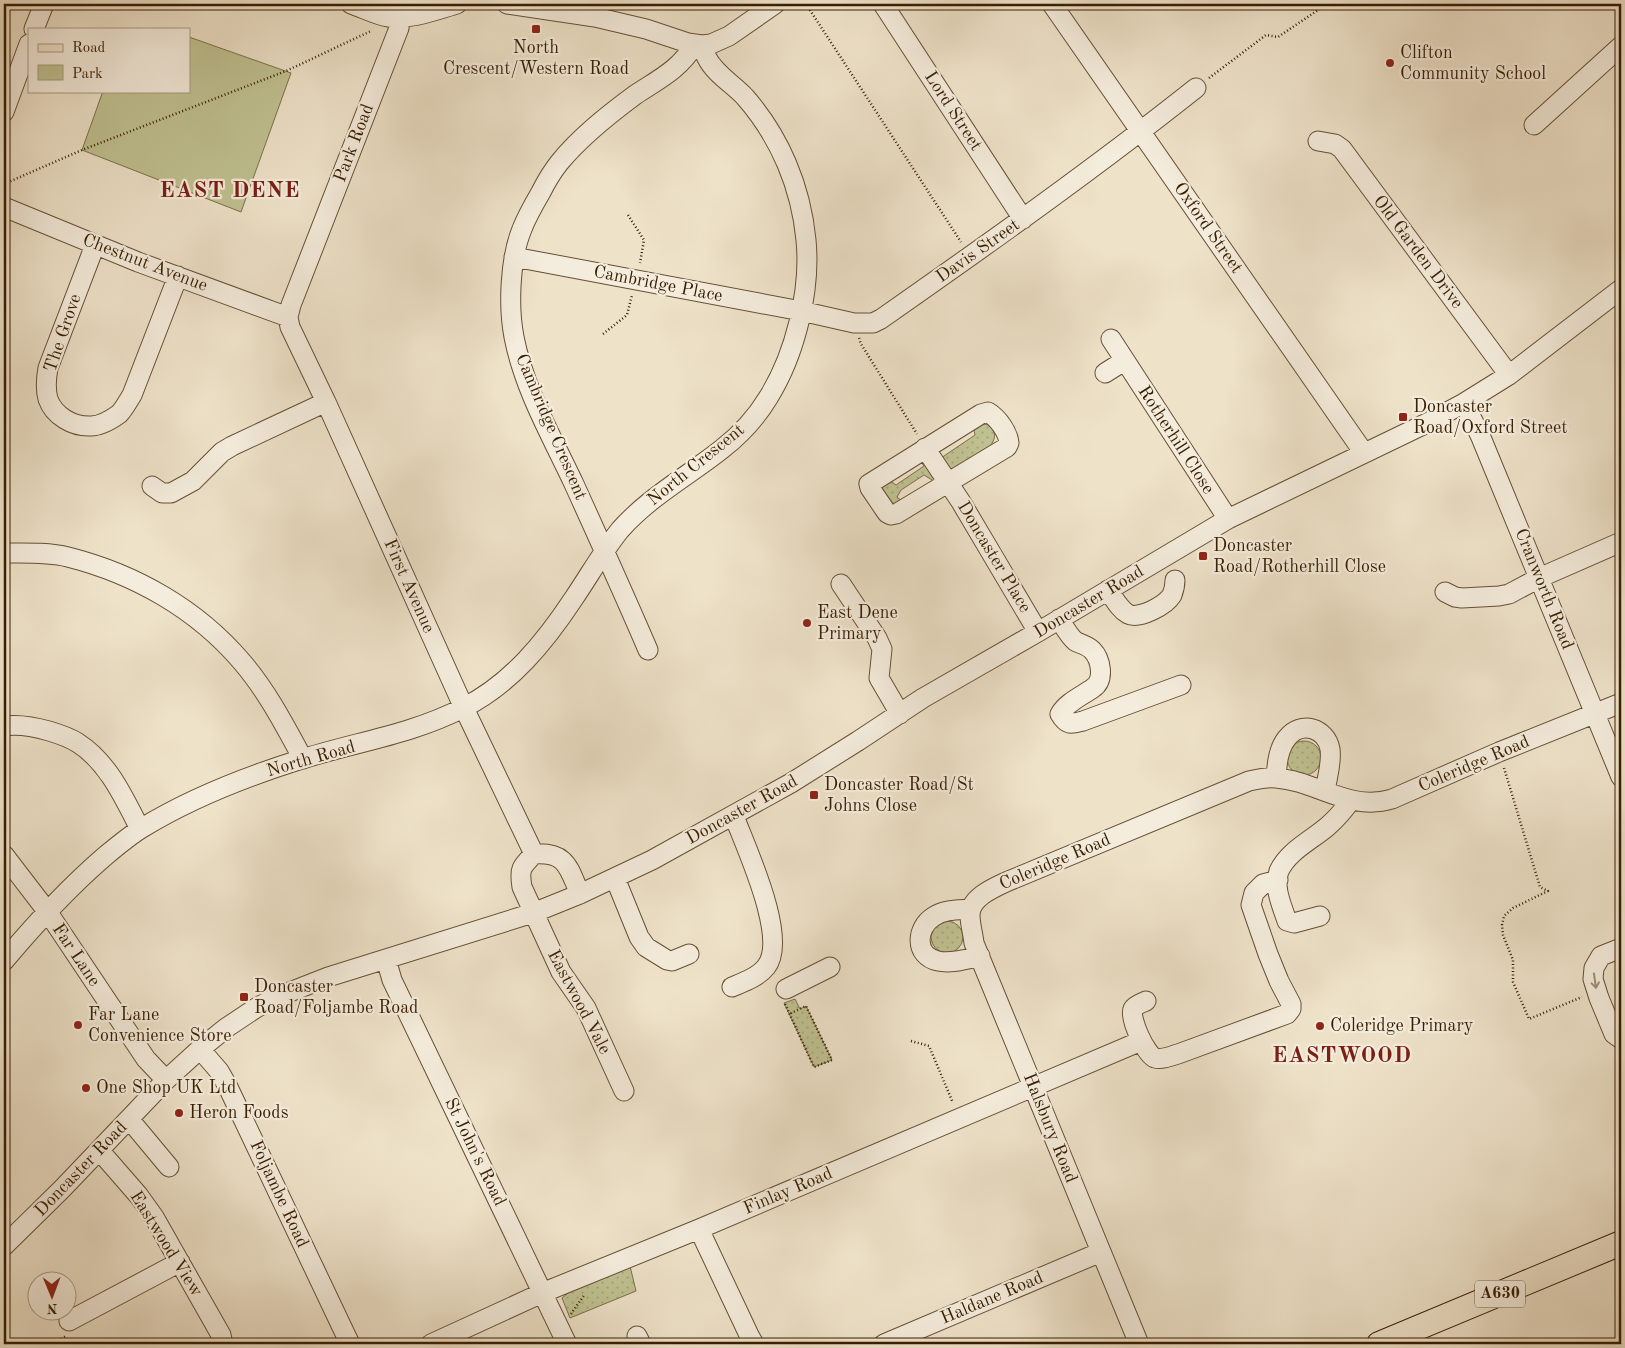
<svg xmlns="http://www.w3.org/2000/svg" width="1625" height="1348" viewBox="0 0 1625 1348" font-family="'Old Standard TT',serif">
	<defs>
		<pattern id="grass-dots" width="8" height="8" patternUnits="userSpaceOnUse" patternTransform="scale(1.25)"><rect width="8" height="8" fill="#c0c191"/><path d="M2 2h.1M6 6h.1" fill="none" stroke="#a6a57b" stroke-width="1.8" stroke-linecap="round"/></pattern>
	</defs>
	<rect width="100%" height="100%" fill="#eee2c9"/>
	<filter id="stains"><feTurbulence type="fractalNoise" baseFrequency=".004" numOctaves="4"/><feColorMatrix values="0 0 0 0 .2 0 0 0 0 .09 0 0 0 0 .02 0 0 0 .5 -.17"/></filter>
	<radialGradient id="worn" r=".72"><stop offset=".6" stop-color="#630" stop-opacity="0"/><stop offset="1" stop-color="#630" stop-opacity=".3"/></radialGradient>
	<path fill="url(#grass-dots)" stroke="#7c704a" d="M982,424c6,0 9,2 12,8 6,16 -31,34 -42,42l-11,-16 34,-23 -2,-9z
		M918,458l8,1 11,24 -13,-8 -23,15 -4,7 7,6 -12,4 -13,-14 1,-10 6,-5 10,7 28,-19z
		M1287 758a17 17 0 1 1 34 0a17 17 0 1 1-34 0Z
		M931 937a16 16 0 1 1 32 0a16 16 0 1 1-32 0Z
		M795,999l5,10 6,-3 26,54 -18,7 -30,-64z
		M630,1266l6,25 -66,27 -8,-20 6,-5z"/>
	<path fill="#c0c191" stroke="#7c704a" d="M189,37l102,36 -50,139 -159,-62 21,-59h86z"/>
	<g fill="none" stroke-linecap="round" stroke-linejoin="round">
		<g stroke="#664f34" stroke-width="21">
			<path id="minor" d="M351,4c12,4 25,11 37,13 23,3 48,-7 69,-13
				M507,4l88,13 51,12 42,14 14,2 9,-1 18,-8 46,-32
				M883,4l140,215
				M1052,4l312,449
				M400,17l-1,11 -108,277 -3,12 2,10 36,75 138,306 70,146
				M34,29l10,-25
				M4,112l25,-68
				M1534,125l87,-79
				M1318,141l17,3 7,5 167,226
				M4,207l134,55 150,55
				M95,245l-47,123c-2,11 -3,20 0,31 6,17 25,28 43,27 9,0 21,-7 28,-12 5,-5 9,-13 13,-19l46,-119
				M514,257l287,54 53,12h19l8,-4c107,-75 213,-150 315,-231
				M1111,339l117,180
				M1105,373l19,-12
				M1464,403l16,32 141,342
				M988,412c10,6 20,20 21,31l-2,4 -111,67 -5,1 -4,-2 -17,-25 -1,-4 112,-70z
				M925,448l36,54 77,130
				M152,486l10,7h9l22,-12 29,-29 10,-6 94,-44
				M4,553c21,0 44,-1 64,4 67,17 129,52 174,105 25,29 43,64 61,97
				M841,584l36,54 5,11 -3,29 21,36
				M1108,590c6,8 11,19 20,24 11,6 38,-9 44,-19 2,-5 3,-10 3,-15
				M1445,592l10,5 7,1 37,-2 10,-2 30,-16 82,-36
				M1059,619c4,6 10,17 16,22 5,3 12,4 17,9 9,9 13,30 1,38 -11,8 -26,14 -33,26 7,12 11,10 23,7l98,-36
				M648,650c-24,-56 -49,-111 -74,-166 -22,-47 -50,-95 -60,-147 -6,-31 -4,-79 8,-108 5,-13 12,-25 19,-37 5,-10 11,-20 18,-29 21,-26 49,-48 76,-68 24,-16 44,-25 60,-51
				M4,726c15,-2 31,1 45,5 10,3 20,6 29,12 30,19 46,55 62,86
				M1276,778c1,-14 2,-29 11,-40 14,-18 39,-10 43,11 2,14 -3,29 -5,42
				M4,855l43,56 99,148 20,21
				M615,878l24,59 7,10 21,13 5,1 17,-7
				M580,894c-12,-27 -13,-42 -46,-40 -13,13 -15,15 -12,33l39,85 25,36 38,83
				M971,909c-13,1 -27,0 -38,8 -17,11 -19,39 5,44 13,3 29,-2 42,-5
				M1320,916l-26,7 -7,-2c-5,-15 -14,-34 -8,-50 9,-20 33,-31 49,-45 9,-8 16,-16 23,-26
				M1621,948l-20,8 -7,12 -1,11 6,19 15,36 7,5
				M386,959l6,21 175,364
				M4,961c31,-37 63,-72 100,-104 12,-10 25,-21 38,-29 49,-30 103,-51 157,-68 56,-18 111,-25 164,-52 48,-24 82,-66 111,-110 15,-22 29,-47 46,-68 29,-33 68,-54 102,-81 18,-14 34,-31 46,-51 27,-43 43,-107 38,-158 -5,-53 -26,-103 -61,-143 -12,-13 -30,-23 -38,-39 -2,-4 -3,-8 -5,-13
				M732,987c12,-5 26,-10 34,-20 23,-28 -20,-119 -32,-151
				M786,989l44,-22
				M1146,1001c-4,2 -11,4 -13,8 -4,9 13,46 22,49 7,2 16,-2 23,-4l109,-40 4,-5v-5l-12,-23 -11,-27 -17,-49 3,-12 9,-9 15,-4
				M200,1049l19,22 8,14 123,259
				M129,1119l40,48
				M99,1150l40,46 15,21 67,118 2,9
				M699,1229l50,106 5,9
				M4,1246l58,-57 104,-109 34,-31 26,-21 30,-20 21,-11 51,-20 205,-64 47,-19 72,-34 139,-77 67,-42 65,-43 115,-66 190,-113 199,-96 37,-20 45,-28 112,-86
				M69,1321l111,-59
				M637,1336l4,8
				M431,1344l111,-51 157,-64 442,-188
				M884,1344l217,-92
				M1139,1344l-165,-401c-1,-9 -4,-19 -4,-28 0,-17 23,-27 36,-33l243,-101c9,-2 18,-4 27,-3 41,3 73,34 116,21l107,-47 122,-49"/>
		</g>
		<g stroke="#381e02" stroke-width="26">
			<path id="major" d="M1379,1344l242,-101"/>
		</g>
		<path stroke="#381e02" stroke-width="2.5" stroke-dasharray="1 2.5" stroke-linecap="butt" d="M806,4l155,238
			M1209,78l57,-43 12,2 49,-33
			M4,184l78,-34 204,-79 85,-40
			M628,215l16,25 -4,23
			M603,334l24,-19 5,-20
			M859,338l2,6 56,90
			M1504,768l36,119 8,4 -35,17 -9,8 -2,9 1,10 10,25v22l16,37 53,-22
			M785,1004l29,63 18,-7 -26,-54 -17,8
			M911,1041l18,5 24,57
			M571,1314l14,-20
			M52,1344l14,-8"/>
		<use href="#minor" stroke="#f4ecdc" stroke-width="19"/>
		<use href="#major" stroke="#eee2c9" stroke-width="24"/>
	</g>
	<defs><path id="oneway-shaft" d="M-6 0H5M1.5-3L5.5 0L1.5 3" fill="none" stroke-width="1.6" stroke-linecap="round" stroke-linejoin="round" transform="scale(1.25)"/></defs>
	<use stroke="#9f8f7a" href="#oneway-shaft" transform="translate(1595 981) rotate(82)"/>
	<g fill="#8f2418" stroke="#f4ecdc" stroke-width="2">
		<rect x="531" y="24" width="10" height="10" rx="2.5"/>
		<circle cx="1390" cy="63" r="5"/>
		<rect x="1398" y="412" width="10" height="10" rx="2.5"/>
		<rect x="1198" y="551" width="10" height="10" rx="2.5"/>
		<circle cx="807" cy="623" r="5"/>
		<rect x="809" y="790" width="10" height="10" rx="2.5"/>
		<rect x="239" y="992" width="10" height="10" rx="2.5"/>
		<circle cx="78" cy="1025" r="5"/>
		<circle cx="1320" cy="1026" r="5"/>
		<circle cx="86" cy="1088" r="5"/>
		<circle cx="179" cy="1113" r="5"/>
	</g>
	<g text-anchor="middle" dominant-baseline="central" stroke-width="4.5" stroke-linejoin="round" paint-order="stroke">
		<rect fill="#f4ecdc" stroke="#705c43" stroke-width="1" x="1475" y="1280.5" width="50" height="27" rx="4"/>
		<g font-size="16" font-weight="bold" fill="#381e02">
			<text x="1500" y="1294">A630</text>
		</g>
		<g font-size="18" fill="#381e02" stroke="#f4ecdc" text-anchor="start">
			<text x="536" y="48" text-anchor="middle">North<tspan x="536" dy="21">Crescent/Western Road</tspan></text>
			<text x="1400" y="53">Clifton<tspan x="1400" dy="21">Community School</tspan></text>
			<text x="1413" y="407">Doncaster<tspan x="1413" dy="21">Road/Oxford Street</tspan></text>
			<text x="1213" y="546">Doncaster<tspan x="1213" dy="21">Road/Rotherhill Close</tspan></text>
			<text x="817" y="613">East Dene<tspan x="817" dy="21">Primary</tspan></text>
			<text x="824" y="785">Doncaster Road/St<tspan x="824" dy="21">Johns Close</tspan></text>
			<text x="254" y="987">Doncaster<tspan x="254" dy="21">Road/Foljambe Road</tspan></text>
			<text x="88" y="1015">Far Lane<tspan x="88" dy="21">Convenience Store</tspan></text>
			<text x="1330" y="1026">Coleridge Primary</text>
			<text x="96" y="1088">One Shop UK Ltd</text>
			<text x="189" y="1113">Heron Foods</text>
		</g>
		<g font-size="18" fill="#381e02" stroke="#f4ecdc">
			<text transform="translate(953 111) rotate(57)">Lord Street</text>
			<text transform="translate(354 143) rotate(-69)">Park Road</text>
			<text transform="translate(1208 228) rotate(55)">Oxford Street</text>
			<text transform="translate(978 251) rotate(-35)">Davis Street</text>
			<text transform="translate(1418 252) rotate(53)">Old Garden Drive</text>
			<text transform="translate(145 263) rotate(21)">Chestnut Avenue</text>
			<text transform="translate(658 284) rotate(11)">Cambridge Place</text>
			<text transform="translate(63 333) rotate(-71)">The Grove</text>
			<text transform="translate(551 427) rotate(67)">Cambridge Crescent</text>
			<text transform="translate(1176 440) rotate(57)">Rotherhill Close</text>
			<text transform="translate(696 465) rotate(-39)">North Crescent</text>
			<text transform="translate(994 557) rotate(59)">Doncaster Place</text>
			<text transform="translate(409 586) rotate(66)">First Avenue</text>
			<text transform="translate(1544 589) rotate(68)">Cranworth Road</text>
			<text transform="translate(1089 602) rotate(-31)">Doncaster Road</text>
			<text transform="translate(311 759) rotate(-16)">North Road</text>
			<text transform="translate(1474 764) rotate(-23)">Coleridge Road</text>
			<text transform="translate(742 810) rotate(-29)">Doncaster Road</text>
			<text transform="translate(1055 862) rotate(-23)">Coleridge Road</text>
			<text transform="translate(76 955) rotate(56)">Far Lane</text>
			<text transform="translate(579 1002) rotate(62)">Eastwood Vale</text>
			<text transform="translate(1050 1128) rotate(68)">Halsbury Road</text>
			<text transform="translate(475 1152) rotate(64)">St John's Road</text>
			<text transform="translate(81 1169) rotate(-46)">Doncaster Road</text>
			<text transform="translate(788 1191) rotate(-23)">Finlay Road</text>
			<text transform="translate(279 1194) rotate(65)">Foljambe Road</text>
			<text transform="translate(166 1244) rotate(58)">Eastwood View</text>
			<text transform="translate(992 1298) rotate(-23)">Haldane Road</text>
		</g>
		<g font-size="22" font-weight="bold" letter-spacing="1" fill="#7a1f14" stroke="#f4ecdc">
			<text x="230" y="191">EAST DENE</text>
			<text x="1342" y="1056">EASTWOOD</text>
		</g>
	</g>
	<rect width="1625" height="1348" fill="none" stroke="#eee2c9" stroke-width="20"/>
	<rect x="5" y="5" width="1615" height="1338" fill="none" stroke="#381e02" stroke-width="2.5"/>
	<rect x="10" y="10" width="1605" height="1328" fill="none" stroke="#381e02"/>
	<rect x="28" y="28" width="162" height="65" fill="#f4ecdc" stroke="#a99a85"/>
	<rect x="38" y="44" width="25" height="8" fill="#eee2c9" stroke="#a99a85"/>
	<text x="72" y="52" font-size="15" fill="#381e02">Road</text>
	<rect x="38" y="65" width="25" height="15" fill="#c0c191" stroke="#a99a85"/>
	<text x="72" y="78" font-size="15" fill="#381e02">Park</text>
	<g transform="translate(52 1296) rotate(179)"><circle r="24" fill="#f4ecdc" stroke="#a99a85"/>
	<path d="M0-4L9 19L0 12L-9 19Z" fill="#8f2418"/>
	<text y="-8" font-size="14" font-weight="bold" text-anchor="middle" fill="#381e02">N</text>
	</g>
	<rect width="100%" height="100%" filter="url(#stains)"/>
	<rect width="100%" height="100%" fill="url(#worn)"/>
</svg>
